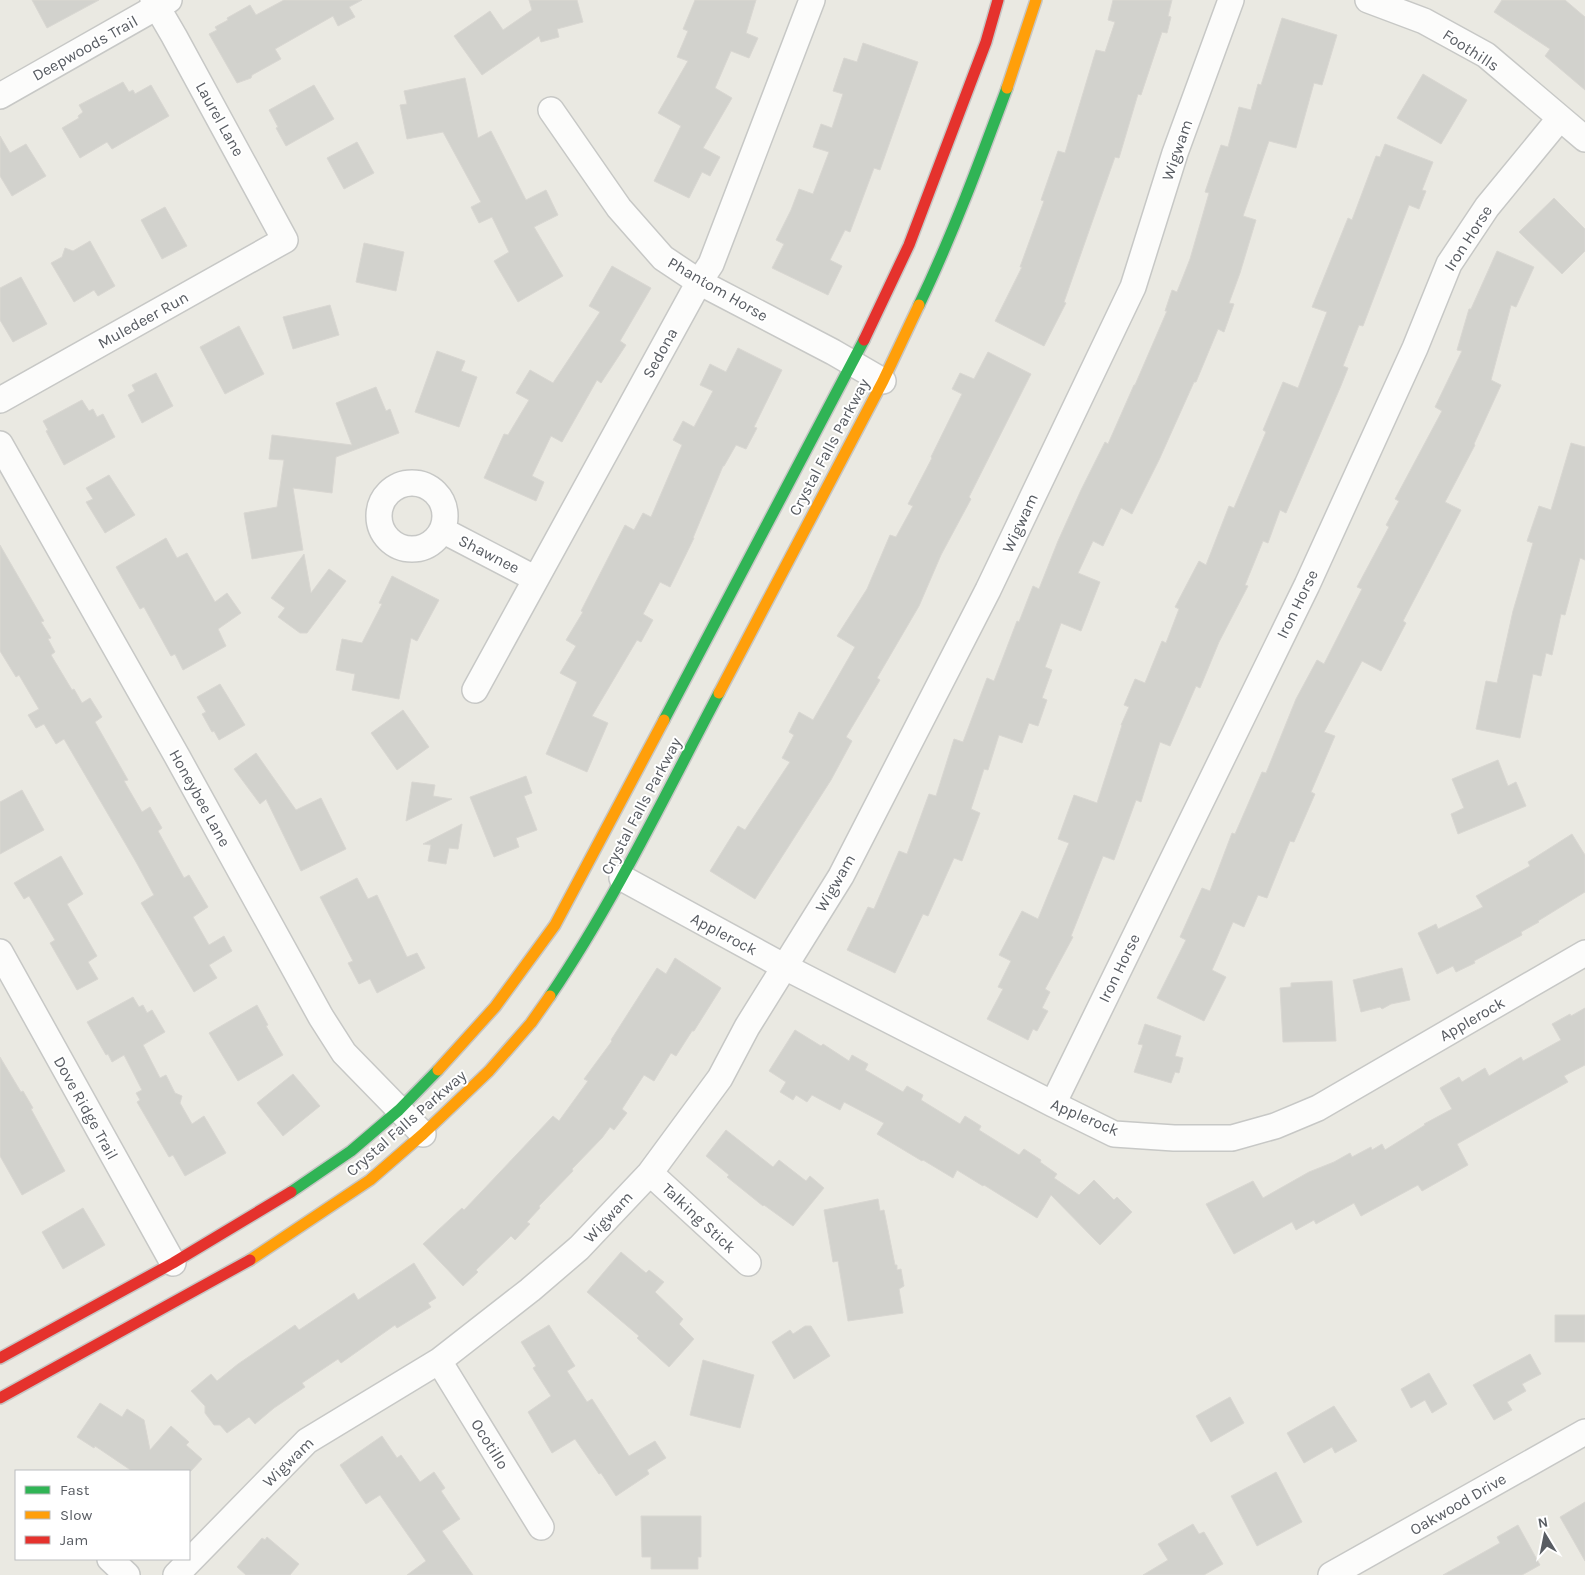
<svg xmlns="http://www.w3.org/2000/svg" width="1585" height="1575" viewBox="0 0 1585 1575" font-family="Karla,sans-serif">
	<rect width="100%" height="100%" fill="#eae9e2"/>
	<path fill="#d2d2cd" stroke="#d9d7d2" d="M32,0h67l-52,28z
		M284,0h78l-13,7 6,10 -17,9 -5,-10 -58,33 6,10 -29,16 -1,3 -14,5 -28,-49 8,-4 -2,-3 13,-7 -1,-2 23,-13 6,10z
		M529,0h48l6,22 -26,7 2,8 -18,5 -2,-6 -57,39 -28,-39 36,-25 13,19 29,-20z
		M695,0h61l-10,33 12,5 -9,20 -18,-7 -16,37 17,10 -29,50 17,9 -10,19 -8,-4 -13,26 -35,-17 27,-55 -23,-13 30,-52 -11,-4 11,-26 -5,-2z
		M1113,0h59l-4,16 3,1 -4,16 -5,-1 -21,63 -3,-1 -19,64 -4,-1 -51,145 2,1 -22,43 -49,-25 27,-54h-2l24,-66 -3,-1 17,-49 7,2 31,-103 9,2 10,-30 -7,-2z
		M1502,0h63l20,17v73l-40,-34 5,-7 -56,-37z
		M1282,18l55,17 -15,50 -8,-2 -18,65 -27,-7 -26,75 13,4 -16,53 -11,30 5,1 -10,28 -6,-3 -22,53h-2l-35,78 -27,54 -11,-6 -18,38 -10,-5 -15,32 22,9 -19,49 -20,-8 -16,44 7,3 -10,28 5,2 -9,26 -9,-3 -7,20 -23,-8 -11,35 -4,-1 -13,40 9,4 -18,48 -8,-3 -26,58 -5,-2 -28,59 -48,-23 21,-43 6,2 25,-58 8,3 22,-60 7,2 18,-57 9,3 24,-64 7,3 23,-60 2,1 14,-36 6,3 19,-48 23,-51 24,-48 3,2 26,-59h1l32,-74h-2l7,-21 5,2 13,-33 19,-66 -4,-1 16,-47 7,2 11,-40 12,3 7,-26 3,1z
		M863,43l55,19 -38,108 -6,-2 -24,64 -5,-2 -15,30 12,6 -14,29 -56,-27 12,-24 -8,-4 15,-30 8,-21 14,5 16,-42 -16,-5 8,-23 11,4 11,-34 -10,-3 11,-33 13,4z
		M1423,74l44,26 -26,44 -44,-26z
		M465,78l13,60 13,-7 35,69 20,-10 12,25 -24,12 29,49 -45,26 -24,-41 15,-9 -17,-35 -13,6 -8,-16 10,-5 -38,-70 -36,7 -7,-34 7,-1 -3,-13z
		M123,82l6,10 4,-2 2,4 16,-9 18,31 -57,33 -5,-7 -27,16 -18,-30 17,-10 -1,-2 5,-4 -4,-7z
		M314,85l20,34 -48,27 -10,-18 2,-1 -9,-17z
		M0,136l10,17 16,-9 20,32 -34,20 -12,-20z
		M357,142l17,31 -30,16 -17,-31z
		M1385,144l48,18 -11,28 4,1 -7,18 -10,-4 -46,121 -4,-1 -16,41 5,2 -8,20 -54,125 -6,-3 -12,33 -5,-2 -18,44 3,1 -29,56 -19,46 -4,-2 -26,60 -10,-4 -19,60 -5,-2 -22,60 -11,-4 -32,80 2,1 -28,52 5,3 -8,16 6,3 -11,20 -4,-2 -5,11 -41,-21 16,-30 -5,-2 13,-26 -12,-6 23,-44 16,8 31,-76 -11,-4 16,-44 23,8 25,-78h-1l8,-18 -5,-2 11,-26 10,4 17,-42 4,2 13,-34 -4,-2 24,-46 7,4 23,-59 5,2 32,-76 -3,-2 20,-48 15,6 29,-76 -15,-5 36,-89 4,2 24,-64 4,1z
		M1554,198l31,31v22l-23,23 -43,-42z
		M165,207l22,39 -25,13 -21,-39z
		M90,241l25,45 -17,10 -4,-6 -20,12 -23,-39 11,-6 3,-9 8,3z
		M364,243l40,9 -8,39 -40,-9z
		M1497,251l37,16 -18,40 -5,-2 -20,75 10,5 -27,59 1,1 -30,57 16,8 -58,111 3,2 -25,48 -19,-10 -38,71 11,4 -24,56 4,2 -21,48 -4,-1 -23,57 -9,-3 -14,32 -11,-5 -21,48 14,7 -22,44 -47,-23 29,-58 -6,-3 22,-49 8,3 22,-58 3,1 27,-62 4,1 30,-74 21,-39 7,4 38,-75 -5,-2 32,-60 -3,-2 13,-24 -4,-2 47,-88 -7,-4 27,-56 -5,-1 12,-41h2z
		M612,266l39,22 -31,53 6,4 -25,38 -4,-3 -35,62 -11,-6 -19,40 12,6 -8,19 -52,-23 20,-44 4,1 21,-35 -13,-7 14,-23 23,13 47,-71 -11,-6z
		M21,277l26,47 -34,18 -13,-22v-32z
		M330,305l9,30 -46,14 -10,-32z
		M239,326l25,48 -39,20 -25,-47z
		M738,348l44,22 -28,57 3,1 -11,21 -10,-4 -12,21h-1l-30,72h1l-24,49 -10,-5 -17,32 10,6 -12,22 -4,-2 -45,76 16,7 -21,49 -41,-18 31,-72 -17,-9 16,-27 -10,-6 17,-28 -2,-1 44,-86 9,5 9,-17 8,4 31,-72 -9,-5 10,-19 11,6 19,-36 -13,-6 10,-21 16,8z
		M437,351l28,10 -4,10 16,6 -18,50 -44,-15z
		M988,352l43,22 -62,123 2,2 -30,56 -22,51 -42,72 3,2 -34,57 6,4 -21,39 -76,119 -45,-28 28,-45 7,4 45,-68 -8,-4 12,-23 -5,-3 10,-20 14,8 42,-73 -18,-11 30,-47 23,-54 6,2 17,-31 -5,-2 24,-46 -1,-1 31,-63 -10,-5 8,-16 14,6z
		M156,373l17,33 -31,17 -14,-28 7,-4 -3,-6z
		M376,387l10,24 4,-2 9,24 -63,24 -4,36 -39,-5 10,62 -51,9 -8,-46 33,-6 7,-47 -15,-1 3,-24 80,10 -16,-42z
		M82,400l7,11 4,-2 4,8 6,-3 12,23 -51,28 -18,-34 2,-1 -5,-9z
		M1571,443l14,4v113l-5,-2 -15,57 -4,-1 -9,41 -6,-2 -5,23 -8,-2 -13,64 -44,-9 10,-48 11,2 16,-72 20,-68 -6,-2 12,-35 12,4z
		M109,475l26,40 -30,18 -19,-31 7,-3 -7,-11z
		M166,538l11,20 10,-5 28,49 12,-9 14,20 -23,16 8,17 -43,24 -8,-16 -4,2 -27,-49 -4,2 -24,-42z
		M0,545l44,76 -3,1 10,16 -3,1 7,13 -4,3 21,35 2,-1 8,14 8,-5 12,19 -7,5 33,58 -4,1 18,31 8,-5 12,21 -4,3 26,47 5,-3 19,32 -15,10 16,28 15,-9 8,15 -23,14 8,13 -23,14 -53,-89 13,-8 -18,-33 -72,-123 -8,5 -12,-20 -8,4 -8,-13 11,-6 -20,-34 -3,2 -16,-26z
		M304,554l7,39 18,-24 17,12 -39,52h-7l-22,-16 7,-9 -14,-10z
		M392,576l47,24 -22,41 -6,-3 -12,61 -47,-9 3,-16 -19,-4 6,-31 20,4 20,-39 -3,-1z
		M220,684l25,41 -26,15 -5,-9 -2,1 -10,-18 4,-2 -9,-15z
		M403,710l26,37 -32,23 -26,-37z
		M256,753l40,57 25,-12 25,51 -45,22 -35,-72 -6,5 -26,-35z
		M1498,760l10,26 8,-4 10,24 -68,28 -7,-20 13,-6 -12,-29z
		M526,776l6,17 -8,3 13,34 -21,8 3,9 -25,10 -24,-60z
		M412,782l23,3 -2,11 19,3 -46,22z
		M22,790l22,40 -44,24v-52z
		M462,824l-4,25 -9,-1 -3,16 -18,-3 3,-16 -8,-1z
		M1572,834l13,21v37l-47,29 1,1 -18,10 1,3 -48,26 1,2 -19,9 -3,-6 -16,8 -19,-41 18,-9 2,5 45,-22 -7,-11 54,-30 -2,-4z
		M61,856l22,38 -16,10 30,52 -9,6 10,17 -21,11 -27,-47 5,-3 -26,-44 -5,3 -10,-16z
		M357,878l11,21 9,-4 30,62 10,-4 8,15 -48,25 -7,-14 -11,5 -11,-21 5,-2 -33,-64z
		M675,958l46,30 -27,43h-2l-16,25 -5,-3 -17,28 -10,-6 -22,34 5,4 -13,17 -4,-3 -8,11 -30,31 1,2 -34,35 1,2 -13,14 3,2 -15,16 -4,-4 -35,34 2,2 -15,14 -40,-42 39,-36 2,2 89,-94 6,5 29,-40 -4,-2 28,-38 -1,-1 46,-72 9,6z
		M1402,968l8,32 -19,4 -9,5 -2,-2 -19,5 -8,-32z
		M1332,981l4,60 -53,1 -3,-54 11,-1v-4z
		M133,997l6,10 4,-2 4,8 5,-3 13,22 -22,13 17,33 6,-3 9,18 7,3 -2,7 12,21 12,-8 22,37 -41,23 -12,-21 -4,2 -32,-55 3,-2 -4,-7 6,-3 -18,-35 -12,7 -4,-8 -2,1 -19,-33z
		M257,1005l11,20 -2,1 17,29 -45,26 -29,-48z
		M1585,1008v57l-21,11 4,6 -111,62 11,21 -46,26 -4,-6 -57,31 -7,-13 -38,21 -2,-4 -18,10 -4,-8 -58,32 -28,-50 47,-23 10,17 46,-26 25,-10 16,-9 2,4 19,-10 1,3 10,-6 3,6 40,-25 -1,-1 28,-15 -12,-21 19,-11 3,5 23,-14 4,8 32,-19 2,4 38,-21 -9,-16 18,-10 1,2z
		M1145,1024l36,12 -6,20 8,2 -4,15 -4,-1 -4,11 -37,-11 9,-27 -5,-1z
		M795,1030l26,16 2,-2 26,17 3,-6 16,9 -3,6 38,22 4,-6 16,9 -2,5 39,24 5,-8 16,10 -2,4 40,25 5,-6 17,11 -1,2 17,12 -3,4 25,17 15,-15 20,20 3,-3 15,15 -32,33 -49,-50 -14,23 -53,-33 -1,1 -26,-16 -4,8 -30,-18 -1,1 -45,-27 7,-11 -40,-21 -4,8 -28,-15 -5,7 -11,-7 -3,5 -13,-8 6,-10 -17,-11z
		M0,1057l21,35 2,-1 10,17 -2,1 34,62 -43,24 -22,-39z
		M293,1074l27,32 -37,30 -26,-33z
		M726,1130l47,37 6,-7 27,21 4,-5 14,12 -31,38 -29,-21 -1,1 -36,-29 2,-2 -23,-19z
		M878,1199l2,12 4,-1 11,55h2v5l4,-1 3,17 -5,3 4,24 -55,8 -10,-60 -5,1 -9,-52z
		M83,1208l22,37 -42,24 -21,-37z
		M621,1252l25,21 3,-3 15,12 -9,10 28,27 -4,5 15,15 -25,28 -32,-29 2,-2 -52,-44z
		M414,1263l22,35 -8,5 3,4 -34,21 -2,-3 -54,38 -3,-4 -36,24 3,4 -31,21 -19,16 -6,-7 -22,16 -7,-8h-6l-9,-12v-7l-14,-15 20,-17 6,7 21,-17 57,-39 4,5 55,-37 4,7z
		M1555,1315h30v27h-30z
		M549,1325l26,41 -8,5 20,31 5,-3 37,57 26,-15 11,17 -19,12 2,4 -33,22 -15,-23 -2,1 -24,-35 -23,14 -24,-41 23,-16 -18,-28 3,-2 -15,-24z
		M805,1326h6l19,30 -36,23 -22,-37 18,-12 3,4z
		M1530,1354l11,20 -19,10 4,7 -19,11 5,8 -18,10 -21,-35z
		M703,1360l51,15 -14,53 -50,-13z
		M1429,1373l18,31 -15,9 -7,-13 -14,8 -10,-19z
		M1230,1397l14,26 -33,19 -15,-26z
		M100,1403l22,14 5,-8 17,11 6,30 21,-24 18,16 -3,3 16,14 -11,12h-59l-37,-25 -1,2 -17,-11z
		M1334,1406l23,35 -22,12 -3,-6 -28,16 -17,-30z
		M382,1436l15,22 4,-3 19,27 14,-10 11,16 -4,3 19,28 -18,12 31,44h-66l19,-14 -46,-66 -14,9 -26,-39z
		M1276,1472l26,50 -45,24 -26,-50z
		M1585,1502v59l-25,-44z
		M641,1516h60v41h-3v12h-47v-12h-9z
		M1193,1524l6,10 5,-2 19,32 -19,11h-61l25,-15 -10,-16z
		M1518,1525l22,40 -18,10h-79l57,-32 -3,-6z
		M267,1537l32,27 -9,11h-44l-9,-8 25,-29 3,2z"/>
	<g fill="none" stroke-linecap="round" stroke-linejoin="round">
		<g stroke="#c7c8c6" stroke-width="28">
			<path id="street" d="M1368,0l56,21 62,34 99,84
				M0,96l169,-96
				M551,110l68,98 44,50 36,24 134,70 50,29
				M0,400l285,-160 -111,-204 -21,-36
				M0,444l178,314 143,259 23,36 79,81
				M379 516a33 33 0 1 1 66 0a33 33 0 1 1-66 0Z
				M442,530l94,49
				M475,690l224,-408 12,-18 101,-264
				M622,878l163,89 268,137 61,30 60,4h58l43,-12 43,-18 267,-155
				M0,952l173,311
				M1053,1104l254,-519 108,-237 34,-84 38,-57 73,-89
				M650,1173l98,90
				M439,1361l102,166
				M110,1559l17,16
				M176,1575l131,-134 132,-80 91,-71 49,-42 71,-75 70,-95 27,-51 94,-151 147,-286 145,-303 42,-134 56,-153
				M1331,1575l254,-143"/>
		</g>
		<g stroke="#c6c6c5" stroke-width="14">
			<path id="fast" d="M919,305c34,-71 61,-144 88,-217
				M664,720l200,-380
				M550,996c65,-96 115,-201 169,-303
				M291,1192l60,-41 48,-41 39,-40"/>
		</g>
		<g stroke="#c6c6c5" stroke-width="14">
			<path id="slow" d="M1007,88l29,-88
				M719,693l164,-312 36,-76
				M438,1070l57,-63 60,-82 109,-205
				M250,1260l120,-80 53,-46 66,-63 42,-48 19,-27"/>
		</g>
		<g stroke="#c6c6c5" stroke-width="14">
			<path id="jam" d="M864,340l45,-95 77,-203 12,-42
				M0,1358l173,-95 118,-71
				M0,1398l250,-138"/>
		</g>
		<use href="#street" stroke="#fcfcfb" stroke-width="25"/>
		<use href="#fast" stroke="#30b455" stroke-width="11"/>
		<use href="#slow" stroke="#ff9f0a" stroke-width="11"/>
		<use href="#jam" stroke="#e5322d" stroke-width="11"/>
	</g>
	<g text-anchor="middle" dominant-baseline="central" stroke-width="4" stroke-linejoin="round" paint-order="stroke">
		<g font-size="16" fill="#585c62" stroke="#fff">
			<text transform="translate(85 48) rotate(-29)">Deepwoods Trail</text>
			<text transform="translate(1471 50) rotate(33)">Foothills</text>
			<text transform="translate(220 119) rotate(61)">Laurel Lane</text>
			<text transform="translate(1177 150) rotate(-71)">Wigwam</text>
			<text transform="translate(1468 238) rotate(-57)">Iron Horse</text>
			<text transform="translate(718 289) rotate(30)">Phantom Horse</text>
			<text transform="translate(143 320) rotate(-29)">Muledeer Run</text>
			<text transform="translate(660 353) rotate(-61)">Sedona</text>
			<text transform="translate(829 447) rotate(-62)">Crystal Falls Parkway</text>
			<text transform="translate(1020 523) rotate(-65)">Wigwam</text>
			<text transform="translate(489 554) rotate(27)">Shawnee</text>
			<text transform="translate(1297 604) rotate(-64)">Iron Horse</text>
			<text transform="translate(200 798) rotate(61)">Honeybee Lane</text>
			<text transform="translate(641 806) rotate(-62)">Crystal Falls Parkway</text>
			<text transform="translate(835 883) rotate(-60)">Wigwam</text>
			<text transform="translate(724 934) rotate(28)">Applerock</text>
			<text transform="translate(1119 968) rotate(-64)">Iron Horse</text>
			<text transform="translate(1472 1019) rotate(-30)">Applerock</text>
			<text transform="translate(86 1108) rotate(61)">Dove Ridge Trail</text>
			<text transform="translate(1085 1117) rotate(23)">Applerock</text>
			<text transform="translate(406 1123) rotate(-41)">Crystal Falls Parkway</text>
			<text transform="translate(608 1217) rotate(-47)">Wigwam</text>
			<text transform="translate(699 1218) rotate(43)">Talking Stick</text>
			<text transform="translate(490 1444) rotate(58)">Ocotillo</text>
			<text transform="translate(288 1462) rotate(-44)">Wigwam</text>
			<text transform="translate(1458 1504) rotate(-30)">Oakwood Drive</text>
		</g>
	</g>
	<rect x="15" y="1470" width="175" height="90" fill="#ffffff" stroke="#bcbec0"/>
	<rect x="25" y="1486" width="25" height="8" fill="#30b455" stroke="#bcbec0"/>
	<text x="60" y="1495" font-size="15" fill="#585c62">Fast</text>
	<rect x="25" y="1511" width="25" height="8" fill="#ff9f0a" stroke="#bcbec0"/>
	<text x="60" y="1520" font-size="15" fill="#585c62">Slow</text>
	<rect x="25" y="1536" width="25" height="8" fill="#e5322d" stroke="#bcbec0"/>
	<text x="60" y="1545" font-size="15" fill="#585c62">Jam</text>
	<g transform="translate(1545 1535) rotate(350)" stroke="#ffffff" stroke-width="4" paint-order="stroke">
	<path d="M0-4L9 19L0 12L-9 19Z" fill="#585c62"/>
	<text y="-8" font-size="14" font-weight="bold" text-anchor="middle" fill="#585c62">N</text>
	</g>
</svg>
